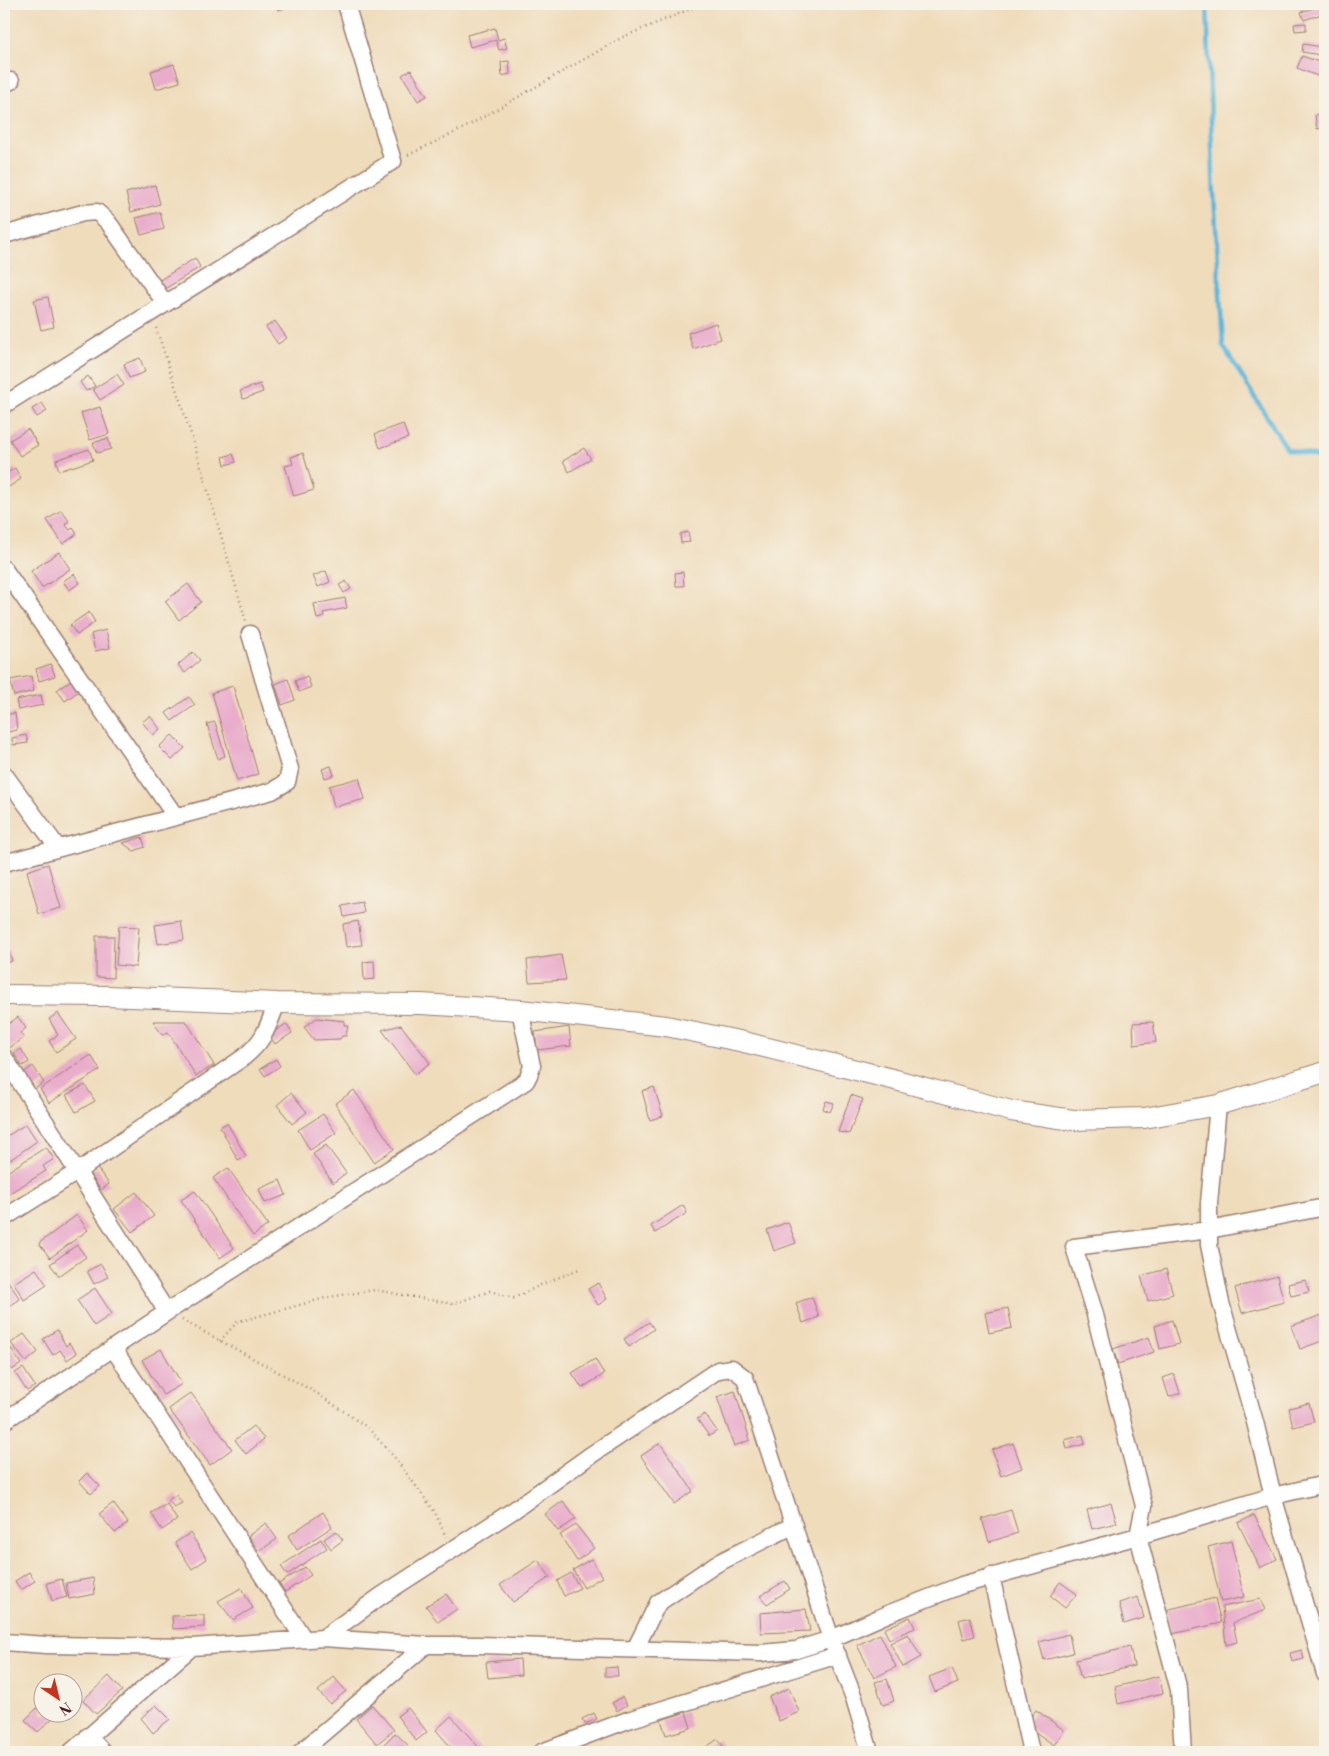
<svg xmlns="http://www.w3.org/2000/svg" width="1329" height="1756" viewBox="0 0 1329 1756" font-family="'Libre Bodoni',serif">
	<rect width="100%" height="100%" fill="#f7f3e8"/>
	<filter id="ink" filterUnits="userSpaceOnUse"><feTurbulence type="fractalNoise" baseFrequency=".02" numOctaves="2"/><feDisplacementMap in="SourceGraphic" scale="10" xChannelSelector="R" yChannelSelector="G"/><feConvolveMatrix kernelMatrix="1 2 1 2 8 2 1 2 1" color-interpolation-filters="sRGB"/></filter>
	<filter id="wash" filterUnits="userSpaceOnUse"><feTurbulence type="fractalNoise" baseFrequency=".0096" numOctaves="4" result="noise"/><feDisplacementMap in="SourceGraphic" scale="20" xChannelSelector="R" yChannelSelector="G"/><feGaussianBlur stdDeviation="1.12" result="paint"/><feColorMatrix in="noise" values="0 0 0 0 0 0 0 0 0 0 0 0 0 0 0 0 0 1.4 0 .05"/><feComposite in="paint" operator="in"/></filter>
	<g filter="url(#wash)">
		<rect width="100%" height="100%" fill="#efdcbb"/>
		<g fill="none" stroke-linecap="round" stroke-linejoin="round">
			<path stroke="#5db7db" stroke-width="4.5" d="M1207,4l6,173 10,169 64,103 38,10"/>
		</g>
		<g id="blocks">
			<path fill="#e9accb" d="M276,4h22l-20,6z
				M386,4h18l1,4 -18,3z
				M1325,4v9l-21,7 -3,-8z
				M1306,23v7l-11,1 -1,-7z
				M495,28l3,12 6,-2 3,10 -8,2 -3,-10 -26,7 -3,-12z
				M1303,44l19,3 -1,8 -19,-3z
				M1302,56l23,8v15l-28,-11z
				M509,61l1,13 -8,2 -1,-14z
				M174,64l6,18 -24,7 -5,-18z
				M411,70l16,26 -9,5 -16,-26z
				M1325,113v14l-8,2 -2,-14z
				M155,185l5,19 -29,8 -5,-19z
				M160,212l4,17 -23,6 -5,-17z
				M195,258l5,9 -40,25 -5,-9z
				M48,297l6,30 -13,3 -7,-30z
				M275,321l12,17 -9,6 -12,-17z
				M716,323l5,16 -28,10 -5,-16z
				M140,358l5,14 -16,6 -5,-14z
				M117,374l7,11 -24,15 -7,-11z
				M88,376l7,10 -9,5 -6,-9z
				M260,384l3,8 -20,7 -3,-8z
				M42,403l5,8 -10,6 -5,-8z
				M100,407l9,27 -19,6 -9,-27z
				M403,424l5,14 -28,10 -5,-14z
				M28,429l10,16 -18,11 -10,-16z
				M108,438l3,11 -14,4 -4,-10z
				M584,448l7,11 -22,13 -6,-11z
				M89,449l4,11 -34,11 -3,-11z
				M303,453l11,37 -20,6 -9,-30 8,-2 -2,-7z
				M233,454l3,8 -11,3 -2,-8z
				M15,468l6,11 -17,11v-15z
				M61,510l8,11 -4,3 5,6 3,-2 4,6 -14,10 -16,-24z
				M688,532l2,10 -9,1 -1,-9z
				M59,552l11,17 -28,19 -11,-17z
				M326,571l4,11 -12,5 -5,-11z
				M683,572l1,14h-8l-1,-13z
				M74,574l6,9 -11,7 -6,-9z
				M346,581l5,8 -7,4 -5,-8z
				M188,584l13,18 -22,18 -14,-19z
				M345,598l2,10 -24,5 1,4 -7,2 -3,-15z
				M89,612l6,10 -18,13 -7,-10z
				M106,630l4,18 -15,3 -4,-17z
				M193,652l7,8 -15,13 -7,-8z
				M51,664l4,12 -16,5 -3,-12z
				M31,676l3,15 -20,5 -4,-16z
				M307,676l4,11 -12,5 -4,-11z
				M288,679l7,21 -13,5 -7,-21z
				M71,680l8,11 -14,10 -8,-11z
				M233,686l25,88 -21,7 -25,-88z
				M41,695l2,10 -25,5 -2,-10z
				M189,697l6,8 -23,16 -6,-8z
				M15,713l2,17 -13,3v-18z
				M150,716l10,13 -7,6 -11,-13z
				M215,722l10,34 -7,3 -11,-35z
				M26,735l2,8 -15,2 -1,-7z
				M172,735l13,13 -13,12 -13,-13z
				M331,766l3,9 -9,3 -3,-9z
				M359,778l6,21 -31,8 -5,-21z
				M142,837l3,10 -11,4 -11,-8z
				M48,864l13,44 -22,6 -12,-43z
				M362,902l2,11 -20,4 -2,-11z
				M181,921l3,19 -26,4 -3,-19z
				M358,921l4,24 -16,2 -3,-23z
				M119,926l20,1 -3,40 -20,-2z
				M96,936h18l-1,42 -17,-1z
				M4,939l8,22 -8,3z
				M561,955l5,25 -37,2 -2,-22z
				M374,961l1,18 -11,1 -1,-18z
				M58,1013l18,26 -20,13 -7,-11 9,-6 -9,-16z
				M18,1017l8,11 -6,5 4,5 -15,10 -5,-8v-13z
				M317,1018l27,3v4h4l-2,11h-4l-2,3 -26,1 -10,-13z
				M153,1021h33l28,44 -18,11 -28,-44 -6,3z
				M1153,1022l3,20 -22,3 -1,-22z
				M286,1024l6,9 -17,11 -6,-9z
				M401,1025l29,38 -15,11 -33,-44z
				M569,1027l2,19 -34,4 -2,-18z
				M21,1049l8,13 -7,4 -8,-13z
				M91,1055l9,15 -51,33 -9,-14z
				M276,1059l4,7 -15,10 -5,-7z
				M33,1066l11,17 -11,7 -11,-16z
				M85,1085l10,16 -19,11 -10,-17z
				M654,1087l9,29 -13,4 -8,-29z
				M354,1090l40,59 -20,13 -39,-58z
				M291,1093l16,19 -15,12 -15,-19z
				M851,1095l12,4 -14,35 -11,-2z
				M826,1101l8,2 -4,9 -7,-3z
				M323,1114l13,19 -26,17 -12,-20z
				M227,1123l19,33 -8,4 -18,-33z
				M26,1124l11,17 -33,23v-26z
				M326,1145l20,28 -13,10 -20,-29z
				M46,1147l8,12 -11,7 3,5 -38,23 -4,-7v-13z
				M97,1168l12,16 -8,6 -12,-17z
				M228,1168l40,57 -15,11 -40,-58z
				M280,1180l6,15 -21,8 -6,-14z
				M195,1191l39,57 -14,10 -39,-58z
				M136,1192l18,24 -22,16 -18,-23z
				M683,1205l4,8 -32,20 -4,-7z
				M77,1215l11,15 -38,28 -11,-15z
				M788,1222l8,21 -22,8 -7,-21z
				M77,1245l9,12 -27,19 -9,-12z
				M101,1264l7,13 -14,7 -7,-13z
				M36,1269l11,16 -23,15 -10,-17z
				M1166,1269l7,25 -25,7 -7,-25z
				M1277,1276l7,26 -42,11 -7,-25z
				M6,1278l14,21 -16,11v-31z
				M1306,1280l3,12 -18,4 -3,-12z
				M598,1283l9,16 -9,6 -10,-16z
				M95,1288l17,26 -18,12 -17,-26z
				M812,1297l7,20 -16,6 -7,-20z
				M1008,1308l4,20 -23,5 -4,-20z
				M1322,1315l3,10v15l-25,9 -9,-23z
				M1172,1320l7,24 -19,5 -5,-23z
				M649,1322l5,7 -25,18 -5,-8z
				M57,1330l9,16 3,-3 8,10 -10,7 -7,-10 -7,5 -10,-16z
				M24,1334l14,18 -12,10 -15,-19z
				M1149,1337l5,15 -36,12 -5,-15z
				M4,1338l17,26 -9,6 -8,-12z
				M161,1349l21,35 -19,11 -21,-35z
				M595,1359l9,15 -22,14 -10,-15z
				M23,1368l12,18 -8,5 -12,-18z
				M1174,1374l6,19 -11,4 -6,-19z
				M735,1391l15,49 -16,6 -17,-49z
				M191,1393l41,56 -22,16 -41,-56z
				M1309,1403l5,19 -21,5 -4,-19z
				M705,1414l12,17 -8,5 -12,-17z
				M253,1426l11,13 -18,15 -11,-14z
				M1083,1435l2,9 -18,5 -2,-9z
				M660,1443l33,48 -19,13 -33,-48z
				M1013,1443l9,25 -21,8 -9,-26z
				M87,1473l13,13 -9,8 -12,-13z
				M176,1495l6,8 -8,4 -6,-7z
				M563,1501l13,18 -18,12 -13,-17z
				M113,1503l15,20 -13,10 -16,-19z
				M1111,1503l6,20 -25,6 -5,-19z
				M167,1504l10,16 -15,10 -11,-17z
				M1011,1510l7,23 -29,9 -7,-23z
				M323,1512l9,15 -35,23 -9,-14z
				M1254,1515l23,44 -17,9 -22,-45z
				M266,1523l11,16 -18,12 -11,-15z
				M576,1525l18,23 -17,13 -17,-26z
				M336,1531l7,9 -12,9 -7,-10z
				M190,1533l17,26 -15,10 -17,-26z
				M321,1539l6,9 -40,27 -6,-9z
				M1231,1541l13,56 -23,5 -13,-55z
				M591,1559l11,18 -18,11 -11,-18z
				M538,1560l12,17 -37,25 -13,-17z
				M305,1567l6,8 -26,17 -6,-8z
				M29,1572l6,9 -14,9 -6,-9z
				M571,1573l9,15 -16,8 -7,-15z
				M93,1578l2,16 -26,5 -3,-16z
				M62,1579l5,18 -15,4 -5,-18z
				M785,1581l5,8 -23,15 -7,-8z
				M1060,1582l17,12 -12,14 -15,-12z
				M241,1588l12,20 -20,12 -15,-19z
				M446,1594l11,15 -19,13 -12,-16z
				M1138,1597l6,21 -20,6 -5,-21z
				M1215,1598l6,25 -49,11 -6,-24z
				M1260,1599l5,11 -32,13 4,19 -11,3 -4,-38z
				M806,1609l4,22 -49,2 -1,-20z
				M204,1615v12l-31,2 -1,-13z
				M910,1617l5,11 -26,11 -5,-10z
				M970,1617l5,19 -11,3 -5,-19z
				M880,1634l16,33 -22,11 -17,-33z
				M908,1634l13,23 -18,10 -13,-24z
				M1069,1634l4,19 -29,7 -5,-18z
				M1130,1647l4,19 -53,13 -5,-19z
				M1302,1650l2,9 -12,3 -2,-9z
				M520,1659l1,16 -33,3 -2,-16z
				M617,1667l1,9h-13v-8z
				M952,1668l6,15 -23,9 -6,-15z
				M109,1676l13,15 -26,23 -13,-14z
				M1159,1676l4,17 -45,11 -3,-17z
				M334,1677l12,14 -16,13 -12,-13z
				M887,1679l7,22 -11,4 -8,-23z
				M789,1688l10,24 -20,9 -10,-24z
				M622,1697l5,8 -10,6 -5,-8z
				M42,1703v11h15l-19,18 -13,-12z
				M156,1705l14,14 -17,14 -12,-15z
				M372,1705l22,25 -17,14 -21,-25z
				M408,1708l19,24 -11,9 -19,-25z
				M1036,1710l28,20 -10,15 -29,-20z
				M686,1712l5,16 -25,7 -5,-15z
				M594,1713l3,6 -12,5 -3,-5z
				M451,1716l32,36h-28l-19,-22z
				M395,1733l13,12 -8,7h-19l-3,-2z
				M718,1739l9,13h-28z"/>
		</g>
	</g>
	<g filter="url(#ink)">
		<use href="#blocks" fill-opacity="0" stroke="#9c7e73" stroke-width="1"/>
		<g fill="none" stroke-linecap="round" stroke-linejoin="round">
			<g stroke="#9c7e73" stroke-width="19">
				<path id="minor" d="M4,84l7,-3
					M4,235l79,-22 14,-1 11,10 57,81
					M4,405l389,-244 -47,-157
					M4,569l172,248
					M4,774l54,74
					M4,863l268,-72 15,-9 3,-13 -40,-135
					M4,1057l163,255
					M1218,1105l-9,98v42l12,58 34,119 18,74 52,178
					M4,1218l73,-46 167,-115c21,-17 23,-29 33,-54
					M113,1348l191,291
					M4,1421l163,-109 359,-231 3,-6 3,-9 -12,-56
					M991,1576l40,176
					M323,1638l58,-42 133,-86 74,-53 130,-87 14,-2 13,10 86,261 23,59 16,54
					M4,1642l42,3 146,2 131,-9 103,7h52l283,8 35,-3 35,-11 59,-26 72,-28 176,-49 135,-40 52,-12
					M635,1649l23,-46 58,-39 78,-39
					M88,1736l15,16
					M71,1752l121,-105
					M301,1752l125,-107
					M542,1752l86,-32 210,-65
					M1183,1752l-4,-62 -41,-154 6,-30 -50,-195 -20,-64 135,-17 116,-23"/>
			</g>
			<g stroke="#9c7e73" stroke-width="22">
				<path id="major" d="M4,995l103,1 170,7 144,1 99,6 146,16 78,16 148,37 119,32 62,9 71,-2 74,-13 107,-33"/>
			</g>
			<path stroke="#9c7e73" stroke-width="2.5" stroke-dasharray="1 4" stroke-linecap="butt" d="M408,155l56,-27 159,-91 79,-33
				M156,328l36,109 54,184
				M182,1320l133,72 53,36 27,30 40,54 11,25
				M220,1341l17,-19 92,-25 46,-7 78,14 37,-13 24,7 31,-15 34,-14"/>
			<use href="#minor" stroke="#fff" stroke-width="16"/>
			<use href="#major" stroke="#fff" stroke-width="20"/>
		</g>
	</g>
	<rect width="1329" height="1756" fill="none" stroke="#f7f3e8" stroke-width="20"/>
	<g transform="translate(58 1698) rotate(145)"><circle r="24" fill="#f7f3e8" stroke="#b29e9c"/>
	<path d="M0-4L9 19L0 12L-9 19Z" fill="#c8321e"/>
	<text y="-8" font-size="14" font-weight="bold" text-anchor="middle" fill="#4a1f2b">N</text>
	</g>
</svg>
